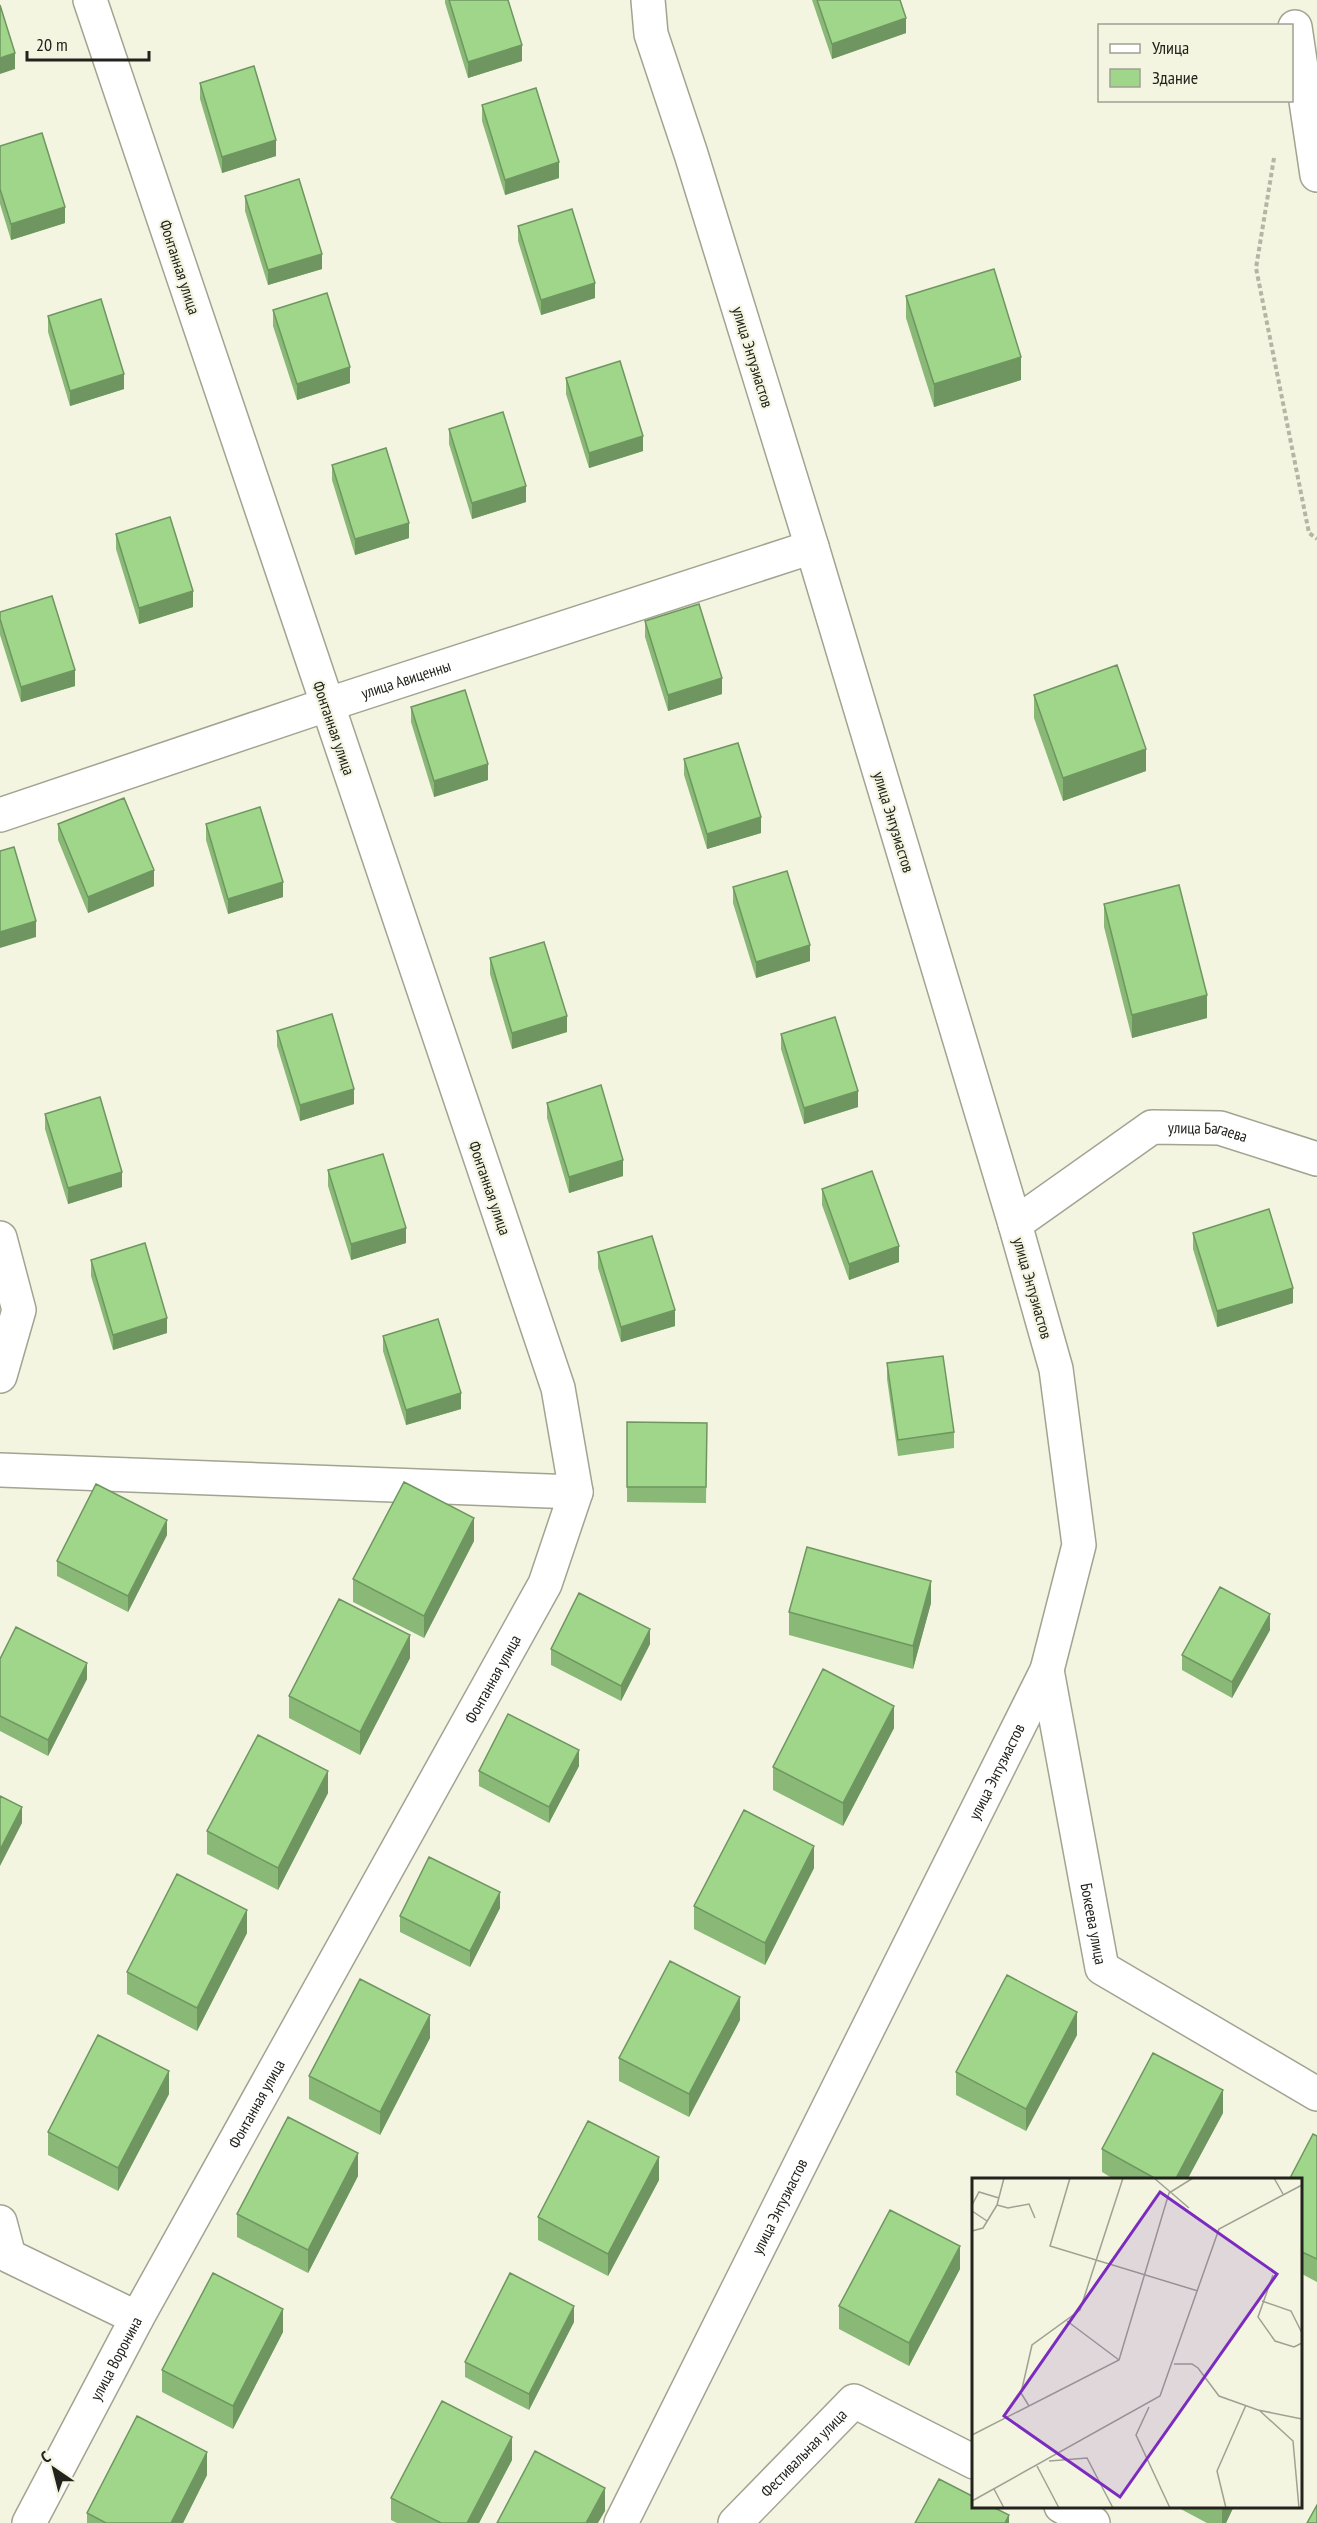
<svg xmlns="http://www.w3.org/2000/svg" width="1317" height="2523" viewBox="0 0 1317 2523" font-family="'PT Sans Narrow',sans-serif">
	<rect width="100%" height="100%" fill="#f3f5e1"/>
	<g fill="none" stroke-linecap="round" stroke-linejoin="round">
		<g stroke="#a2a391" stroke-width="36">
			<g id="street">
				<path d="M1295,27l22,148"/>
				<path id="s1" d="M0,815l326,-110 486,-158"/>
				<path id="s2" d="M1015,1224l137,-97 68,1 97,31"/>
				<path d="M0,1238l19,72 -19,66"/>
				<path d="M0,1470l576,22"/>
				<path id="s3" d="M1047,1670l55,298 215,126"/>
				<path d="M0,2222l9,34 128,62"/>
				<path d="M1061,2506l32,17"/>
				<path id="s4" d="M29,2523l108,-205 408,-734 31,-92 -18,-104 -468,-1388"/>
				<path id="s5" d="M621,2523l426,-853 32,-125 -23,-176 -41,-145 -203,-677 -121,-393 -40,-120 -3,-34"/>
				<path id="s6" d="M735,2523l119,-122 120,61"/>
			</g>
		</g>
		<path stroke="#b4b5a5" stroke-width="4" stroke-dasharray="4.5 3" stroke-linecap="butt" d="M1274,158l-18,110 53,265 8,6"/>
		<use href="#street" stroke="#fff" stroke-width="33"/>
	</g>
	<path fill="#89b877" d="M445,0h63l14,61 -54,17 -23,-75z
		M812,0h88l6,33 -74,26z
		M200,83l76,73 -54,17 -22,-74z
		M482,105l77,73 -54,17 -23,-74z
		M0,146l65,77 -54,17 -11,-36z
		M245,196l77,73 -54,16 -23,-74z
		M518,226l77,72 -54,17 -23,-74z
		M906,296l115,84 -87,27 -28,-89z
		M273,310l77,73 -53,17 -24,-74z
		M48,316l76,73 -54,17 -22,-74z
		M566,378l77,73 -54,17 -23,-74z
		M449,429l77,73 -54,17 -23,-75z
		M332,465l77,73 -54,17 -23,-75z
		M116,534l77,73 -54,17 -23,-75z
		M0,612l75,74 -54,16 -21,-67z
		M645,621l77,73 -54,17 -23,-74z
		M1034,695l112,76 -83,30 -29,-83z
		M411,707l77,73 -54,17 -23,-75z
		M684,759l77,74 -54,16 -23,-74z
		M58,824l96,62 -66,27 -30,-73z
		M206,824l77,73 -55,17 -22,-74z
		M733,887l77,74 -54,17 -23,-75z
		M1104,904l103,114 -75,20 -28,-111z
		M490,958l77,74 -55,17 -22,-75z
		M277,1031l77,73 -54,17 -23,-75z
		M781,1034l77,73 -54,17 -23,-75z
		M547,1103l76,73 -54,17 -22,-75z
		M45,1114l77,73 -54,17 -23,-75z
		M328,1170l78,73 -55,17 -23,-74z
		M822,1189l77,73 -50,18 -27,-75z
		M1193,1233l100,70 -76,24 -24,-78z
		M598,1252l77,74 -54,16 -23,-74z
		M91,1260l76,73 -54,17 -22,-74z
		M383,1336l78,73 -55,16 -23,-74z
		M887,1363l67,69v16l-56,8 -11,-77z
		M627,1422l80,1 -1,80 -79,-1z
		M167,1535l-39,77 -71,-36v-15z
		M474,1541l-50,97 -71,-36v-23z
		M931,1603l-18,66 -124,-34v-23z
		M1270,1630l-38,68 -50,-28v-15z
		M650,1644l-29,57 -70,-36v-16z
		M410,1658l-50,97 -71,-37v-22z
		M0,1659l87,20 -39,77 -48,-25z
		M894,1728l-51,98 -70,-36v-23z
		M579,1766l-30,57 -70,-37v-15z
		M328,1793l-50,97 -71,-36v-23z
		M814,1868l-49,97 -71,-36v-23z
		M500,1908l-30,59 -70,-35v-16z
		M247,1933l-50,98 -70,-37v-22z
		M740,2020l-51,97 -70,-36v-23z
		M1077,2035l-51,96 -70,-36v-23z
		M430,2038l-50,97 -71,-36v-23z
		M169,2094l-51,97 -70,-36v-23z
		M1223,2113l-36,67h-72l-13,-8v-23z
		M1317,2136v146l-17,-9v-93z
		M358,2176l-50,97 -71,-36v-23z
		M659,2180l-51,96 -70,-36v-23z
		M960,2269l-51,97 -70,-37v-23z
		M574,2322l-45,88 -64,-33v-15z
		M283,2332l-50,97 -71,-37v-22z
		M512,2460l-33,63h-82l-6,-3v-22z
		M207,2475l-24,48h-96v-10z
		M1175,2506h59l-8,17h-19z"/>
	<path fill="#6f9661" d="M906,18v15l-74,26v-15z
		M522,45v16l-54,17v-16z
		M15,53v16l-15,5v-16z
		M276,140v16l-54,17v-16z
		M559,162v16l-54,17v-15z
		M65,207v16l-54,17v-16z
		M322,254v15l-54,16v-15z
		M595,283v15l-54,17v-15z
		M1021,357v23l-87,27v-23z
		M350,367v16l-53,17v-16z
		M124,374v15l-54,17v-15z
		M643,436v15l-54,17v-15z
		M526,486v16l-54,17v-16z
		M409,523v15l-54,17v-16z
		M193,591v16l-54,17v-16z
		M75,670v16l-54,16v-15z
		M722,678v16l-54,17v-16z
		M1146,749v22l-83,30v-23z
		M488,764v16l-54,17v-16z
		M761,817v16l-54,16v-15z
		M154,870v16l-66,27v-16z
		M283,882v15l-55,17v-15z
		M36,921v16l-36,11v-16z
		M810,945v16l-54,17v-16z
		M1207,995v23l-75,20v-23z
		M567,1016v16l-55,17v-16z
		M354,1089v15l-54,17v-16z
		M858,1091v16l-54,17v-16z
		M623,1160v16l-54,17v-16z
		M122,1172v15l-54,17v-16z
		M406,1228v15l-55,17v-16z
		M899,1246v16l-50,18v-16z
		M1293,1288v15l-76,24v-16z
		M675,1310v16l-54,16v-15z
		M167,1318v15l-54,17v-15z
		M461,1393v16l-55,16v-15z
		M474,1518v23l-50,97v-22z
		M167,1520v15l-39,77v-16z
		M931,1581v22l-18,66v-23z
		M1270,1614v16l-38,68v-16z
		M650,1629v15l-29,57v-15z
		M410,1635v23l-50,97v-23z
		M87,1663v16l-39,77v-16z
		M894,1706v22l-51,98v-23z
		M579,1750v16l-30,57v-16z
		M328,1771v22l-50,97v-22z
		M22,1807v16l-22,43v-16z
		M814,1846v22l-49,97v-22z
		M500,1892v16l-30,59v-16z
		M247,1910v23l-50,98v-23z
		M740,1997v23l-51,97v-23z
		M1077,2012v23l-51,96v-22z
		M430,2015v23l-50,97v-23z
		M169,2071v23l-51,97v-23z
		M1223,2090v23l-36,67h-12z
		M358,2153v23l-50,97v-23z
		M659,2157v23l-51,96v-22z
		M960,2246v23l-51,97v-23z
		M574,2306v16l-45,88v-16z
		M283,2309v23l-50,97v-23z
		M512,2437v23l-33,63h-12z
		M207,2452v23l-24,48h-12z
		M605,2488v23l-7,12h-12z
		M1222,2506h12l-8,17h-4z
		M1009,2515v8h-4z"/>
	<path fill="#9fd68a" stroke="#6f9661" stroke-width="1.5" d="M449,0h59l14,45 -54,17z
		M817,0h83l6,18 -74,26z
		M0,5l15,48 -15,5z
		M254,66l22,74 -54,17 -22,-74z
		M536,88l23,74 -54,18 -23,-75z
		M42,133l23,74 -54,17 -11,-35v-43z
		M299,179l23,75 -54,16 -23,-74z
		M572,209l23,74 -54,17 -23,-74z
		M994,269l27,88 -87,27 -28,-88z
		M327,293l23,74 -53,17 -24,-74z
		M101,299l23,75 -54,17 -22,-75z
		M620,361l23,75 -54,17 -23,-75z
		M503,412l23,74 -54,17 -23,-74z
		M386,448l23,75 -54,16 -23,-74z
		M170,517l23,74 -54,17 -23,-74z
		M52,596l23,74 -54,17 -21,-68v-7z
		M699,604l23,74 -54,17 -23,-74z
		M1117,665l29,84 -83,29 -29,-83z
		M465,690l23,74 -54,17 -23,-74z
		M738,743l23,74 -54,17 -23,-75z
		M124,798l30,72 -66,27 -30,-73z
		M260,807l23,75 -55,17 -22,-75z
		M14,847l22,74 -36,11v-81z
		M787,871l23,74 -54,17 -23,-75z
		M1179,885l28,110 -75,20 -28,-111z
		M544,942l23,74 -55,17 -22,-75z
		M332,1014l22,75 -54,16 -23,-74z
		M835,1017l23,74 -54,17 -23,-74z
		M601,1085l22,75 -54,17 -22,-74z
		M100,1097l22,75 -54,16 -23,-74z
		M383,1154l23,74 -55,16 -23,-74z
		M872,1171l27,75 -50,18 -27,-75z
		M1269,1209l24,79 -76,23 -24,-78z
		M652,1236l23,74 -54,17 -23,-75z
		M145,1243l22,75 -54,17 -22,-75z
		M438,1319l23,74 -55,17 -23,-74z
		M943,1356l11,76 -56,8 -11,-77z
		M627,1422l80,1 -1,64h-79z
		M404,1482l70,36 -50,98 -71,-37z
		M96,1484l71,36 -39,76 -71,-35z
		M807,1547l124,34 -18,65 -124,-34z
		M1220,1587l50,27 -38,68 -50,-27z
		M579,1593l71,36 -29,57 -70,-37z
		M339,1599l71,36 -50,97 -71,-36z
		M16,1627l71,36 -39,77 -48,-24v-57z
		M823,1669l71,37 -51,97 -70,-36z
		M508,1714l71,36 -30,57 -70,-36z
		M258,1735l70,36 -50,97 -71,-37z
		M0,1796l22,11 -22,43z
		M744,1810l70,36 -49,97 -71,-37z
		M429,1857l71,35 -30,59 -70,-35z
		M177,1874l70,36 -50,98 -70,-36z
		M670,1961l70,36 -51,97 -70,-36z
		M1007,1975l70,37 -51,97 -70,-37z
		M360,1979l70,36 -50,97 -71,-36z
		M98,2035l71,36 -51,97 -70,-36z
		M1153,2053l70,37 -48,90h-17l-56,-31z
		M288,2117l70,36 -50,97 -71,-36z
		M588,2121l71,36 -51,97 -70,-37z
		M1313,2134l4,2v123l-17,-8v-71h-11z
		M890,2210l70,36 -51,97 -70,-37z
		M213,2273l70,36 -50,97 -71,-36z
		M510,2273l64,33 -45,88 -64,-32z
		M442,2401l70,36 -45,86h-26l-50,-25z
		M137,2416l70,36 -36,71h-65l-19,-10z
		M535,2451l70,37 -19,35h-89z
		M939,2479l35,18v9h17l18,9 -4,8h-90z
		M1317,2505v18h-10z"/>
	<g text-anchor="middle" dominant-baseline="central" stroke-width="4.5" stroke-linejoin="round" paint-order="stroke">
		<g font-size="16" fill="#22231c" stroke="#f3f5e1">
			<text transform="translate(180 267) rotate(72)">Фонтанная улица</text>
			<text transform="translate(753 357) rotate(73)">улица Энтузиастов</text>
			<text stroke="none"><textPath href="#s1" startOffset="428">улица Авиценны</textPath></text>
			<text transform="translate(334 728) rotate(71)">Фонтанная улица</text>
			<text transform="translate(894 822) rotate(73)">улица Энтузиастов</text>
			<text stroke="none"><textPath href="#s2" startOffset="224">улица Багаева</textPath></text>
			<text transform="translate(490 1188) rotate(71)">Фонтанная улица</text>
			<text transform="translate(1033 1288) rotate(74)">улица Энтузиастов</text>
			<text stroke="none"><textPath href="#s4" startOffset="963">Фонтанная улица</textPath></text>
			<text stroke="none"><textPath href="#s5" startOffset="840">улица Энтузиастов</textPath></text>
			<text stroke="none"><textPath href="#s3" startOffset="258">Бокеева улица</textPath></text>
			<text stroke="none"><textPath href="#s4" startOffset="477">Фонтанная улица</textPath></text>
			<text stroke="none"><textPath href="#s5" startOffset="354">улица Энтузиастов</textPath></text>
			<text stroke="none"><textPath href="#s4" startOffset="186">улица Воронина</textPath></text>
			<text stroke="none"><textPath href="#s6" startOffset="98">Фестивальная улица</textPath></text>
		</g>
	</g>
	<g transform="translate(972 2178)">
		<rect width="330" height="330" fill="#f3f5e1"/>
		<path fill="none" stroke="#9fa192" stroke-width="1.5" d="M32,0l-7,27 11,3 21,-4 6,14M98,0l-20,68 148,45M182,0l35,30M302,0l9,16M0,27l7,-13 20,6M0,33l15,10M0,53l11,-3 14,-23M301,97l-15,42 17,24 19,6 8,-4M290,123l29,10 11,22M95,143l52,39M202,186h18l6,4 21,28 39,14 44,9M57,228l-8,-13 11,-48 48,-35 43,-132M177,229l-13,28 34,73M288,233l33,30 6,67M0,257l147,-75 50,-167 24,-15M77,283l38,-3 26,50M65,288l22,42M22,311l10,19M0,323l188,-105 59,-167 83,-44M254,330l-9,-37 29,-66"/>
		<path fill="#7b2cbf" fill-opacity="0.15" stroke="#7b2cbf" stroke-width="3" d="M188,14l117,82 -157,223 -116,-81z"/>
		<rect width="330" height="330" fill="none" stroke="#22231c" stroke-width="3"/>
	</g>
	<rect x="1098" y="24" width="195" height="78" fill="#f3f5e1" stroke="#9fa192" stroke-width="1.5"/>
	<rect x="1110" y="44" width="30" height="9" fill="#ffffff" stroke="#9fa192" stroke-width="1.5"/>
	<text x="1152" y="54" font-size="18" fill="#22231c">Улица</text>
	<rect x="1110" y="69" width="30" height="18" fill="#9fd68a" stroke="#9fa192" stroke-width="1.5"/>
	<text x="1152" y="84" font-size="18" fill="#22231c">Здание</text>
	<g transform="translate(54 2469) rotate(325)" stroke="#f3f5e1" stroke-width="4.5" paint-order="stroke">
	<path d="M0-4.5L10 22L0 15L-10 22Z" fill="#22231c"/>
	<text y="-9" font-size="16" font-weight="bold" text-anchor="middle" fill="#22231c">С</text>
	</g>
	<path d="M27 51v9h122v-9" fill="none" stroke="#22231c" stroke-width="3"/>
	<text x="36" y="51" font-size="18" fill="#22231c" stroke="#f3f5e1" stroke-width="4.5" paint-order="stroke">20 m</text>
</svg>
